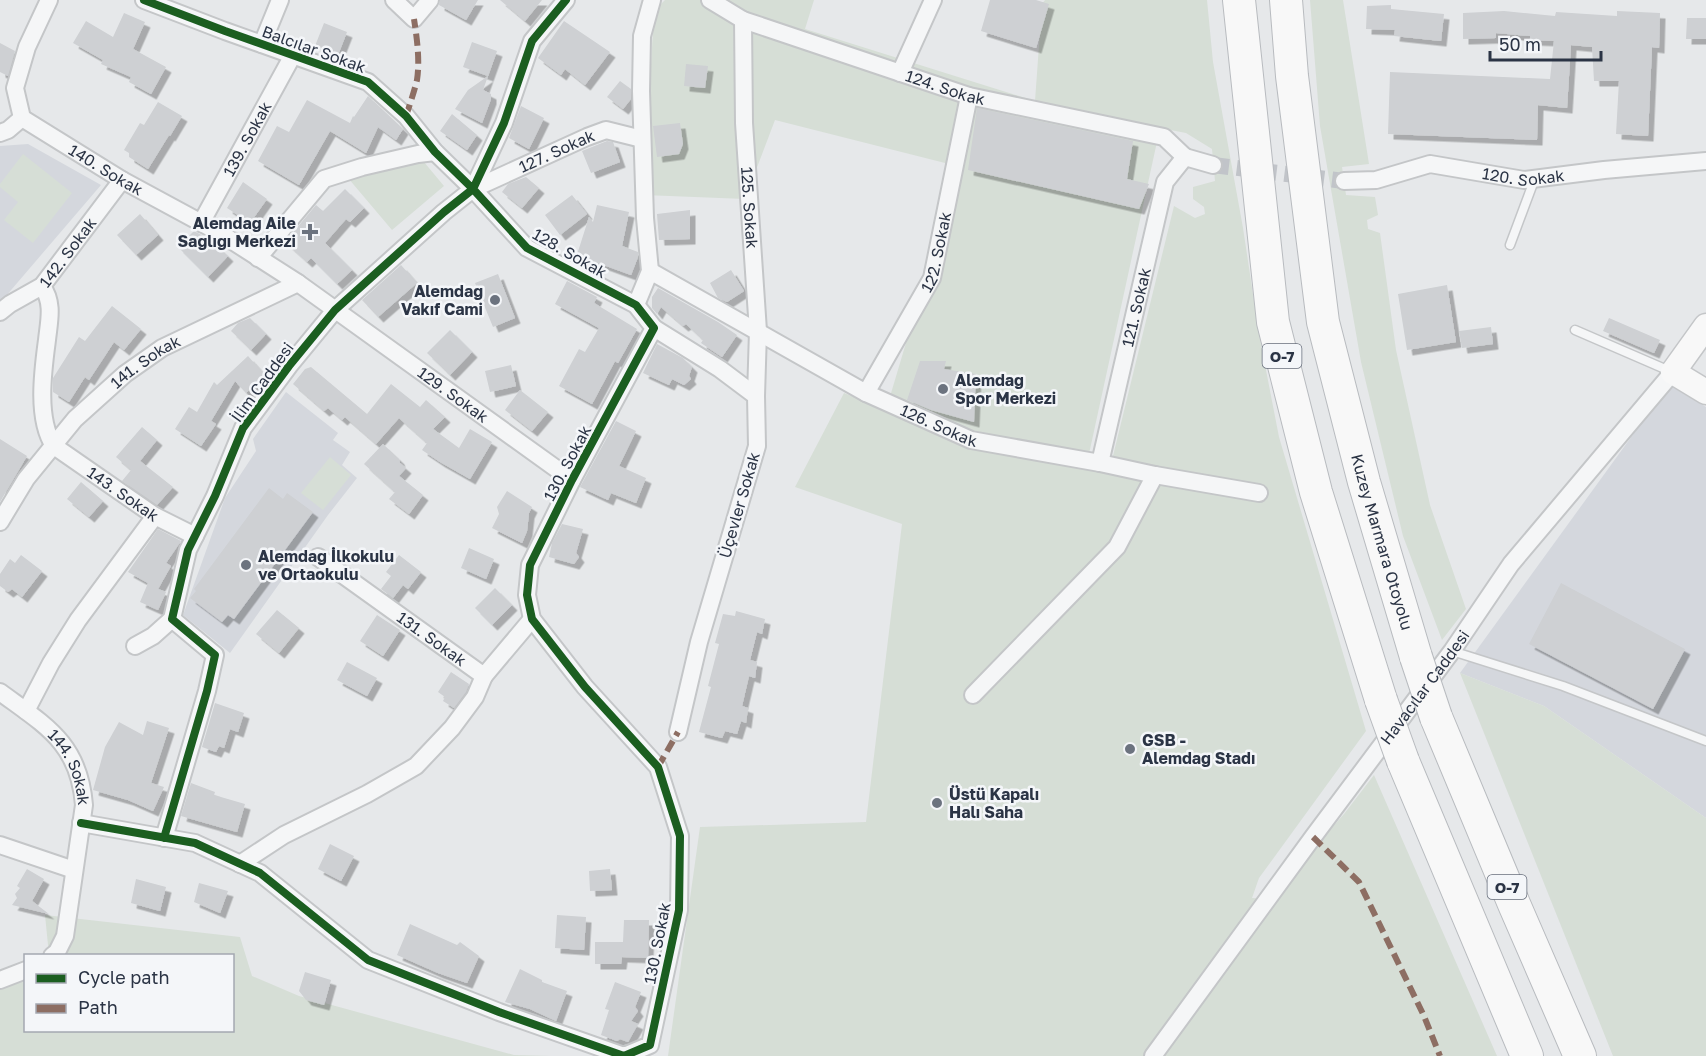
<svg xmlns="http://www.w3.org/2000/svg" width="1706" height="1056" viewBox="0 0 1706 1056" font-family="'Golos Text',sans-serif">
	<defs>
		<filter id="shadow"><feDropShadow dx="5.5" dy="5.5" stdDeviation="0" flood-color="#0004"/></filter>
	</defs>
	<rect width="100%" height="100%" fill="#e6e8ea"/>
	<path fill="#d4d7dd" d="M28,144l73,41 -101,118v-157z
		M1669,385l37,22v411l-162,-112 -84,-33z
		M286,392l52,41 -5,7 17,12 -8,13 15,13 -29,37 -98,138 -47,-38 42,-117 31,-47 -3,-12z"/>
	<path fill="#d6ded6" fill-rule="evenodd" d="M665,0h149l-9,29 230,72 7,-97 3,-4h162l6,62 30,166 16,106 20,103 87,294 -107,147 -7,20 17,1 75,-85 30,-39 123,281h-829l32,-229 166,-5 36,-298 -107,-37 49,-94 42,17 42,-141 21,-105 -174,-44 -30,79 -101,-4 10,-184zM1160,128l26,5 26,16 3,32 -22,6v12l11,8 1,7 -10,4 -21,-12 -61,250 -24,-2z
		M1310,0h33l26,164 -27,3 4,28 29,2 3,18 -11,5 1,9 12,4 16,117 34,155 36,104 -24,31 -39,-104 -42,-174 -41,-236z
		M23,154l49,39 -39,50 -29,-23 14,-18 -18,-15v-3z
		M424,162l20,24 -52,44 -44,-52z
		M330,457l21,18 -28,35 -22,-17z
		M1460,673l84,33 162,112v238h-93z
		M45,915l195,22 12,39 47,20 215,59 37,1h-551v-78l25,-5 1,57h206v-74l-183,-1z"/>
	<path fill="#ced0d3" filter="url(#shadow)" d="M440,0h38l-12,20 -27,-15z
		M500,0h42l-17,21z
		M990,0h46l13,4 -13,44 -55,-17z
		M1391,5v4l53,5 -3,27 -47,-5 1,-6 -29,-1 1,-23z
		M1504,11l51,5 1,-4 61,4v-5l43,2 -1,35 -7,-1 -4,89 -32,-2 3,-53h-25l-2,-34 -21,-2 -4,63 -29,-3 -1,35 -149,-6 2,-62 160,7 4,-38 -24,-1v-4l-34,-3v5l-33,1v-26z
		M124,13l21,9 -12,27 33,18 -15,27 -22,-12 2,-5 -30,-13 2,-4 -30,-17 13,-22 27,16z
		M1687,18h19v21h-20z
		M564,21l46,31 -25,33 -20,-16 -4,6 -23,-17z
		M324,23l23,9 -9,23 -23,-9z
		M472,42l25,9 -14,39 8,4v5l-9,24 -27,-14 13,-19 20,-14 -25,-9z
		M0,43l15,8 -7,25 -8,-4z
		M686,64l22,2 -3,22 -21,-2z
		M620,81l11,8v10l-8,10 -16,-12z
		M368,96l35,33 -7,11 -18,-13 -12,26 -36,-22 -31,54 -41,-24 19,-35 12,6 18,-32 43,23 3,-7 1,1z
		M158,102l24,14 -12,20 -1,-1 -21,34 -19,-12v-4l-5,-3 16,-27 4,2z
		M521,106l23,12 -15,31 -20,-11z
		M977,108l156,33 -6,38 22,5 -10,25 -171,-39z
		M452,114l25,21 -10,15 -27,-19z
		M680,123l3,21 -4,10 -22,3 -4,-31z
		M607,141l6,1 7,20 -29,11 -9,-22z
		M526,177l13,11 -17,20 -20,-16 6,-8z
		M243,182l24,17 -17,24 -23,-15z
		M345,189l19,19 -14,14 -4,-3 -21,24 27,27 -15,14 -26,-26 -4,4 -22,-20 31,-37 7,6z
		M572,195l15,19 -27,21 -15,-20z
		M597,205l32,7 -7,34 16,6v5l-7,18 -33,-12 -3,9 -20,-11 14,-44 4,5z
		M690,210v29l-31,1 -2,-26z
		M140,214l18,21 -22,20 -19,-20z
		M194,231l17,9 17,16 -20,21 -30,-30z
		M401,265l16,18 -39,34 -16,-17z
		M731,270l13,21 -17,11 -9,-4 -8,-15z
		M498,274l17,44 -22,9 -18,-44z
		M567,281l30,16 -3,6 43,26 -19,34 -3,-2 -23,43 -33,-18 20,-37 6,3 14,-24 -44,-24z
		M1447,285l9,57 -49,8 -9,-56z
		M658,288l60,34 19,13 -15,22 -21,-14 2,-3 -17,-16 -3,2 -22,-19 -4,7 -5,-6v-11z
		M112,306l29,23 -17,21 -10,-8 -25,38 -4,-3 -16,25 -16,-10v-14l26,-41 6,4z
		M250,318l16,16 -15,16 -20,-19 7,-8z
		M1609,318l51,22 -6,13 -51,-22z
		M1491,327l2,17 -31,4 -3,-17z
		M450,330l22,22 -22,23 -23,-22z
		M657,344l26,14 9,9 -3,9 2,3 -7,6 -12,-6 -3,6 -26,-12z
		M248,356l17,19 -19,18 -11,-12 -24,40 5,3 -15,22 -26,-17 14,-22 8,5 17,-30 3,3z
		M920,361h26l-2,8 32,5 -2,48 -43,-12 -24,-10z
		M511,365l5,21 -26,6 -5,-21z
		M311,367l56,47 24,-30 29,23 6,-7 19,17 -12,12 26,19 11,-19 22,13 -22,37 -30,-17 -18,-12 5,-7 -28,-25 -23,26 -31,-27 -3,3 -14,-12 -4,3 -31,-27 12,-15z
		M520,390l28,22 -16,19 -27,-21z
		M616,421l20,10 -17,35 27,12 -10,25 -25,-10 -3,7 -28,-13z
		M142,427l15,13 -17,21 33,26 -16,18 -35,-24 9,-11 -15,-13z
		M0,439l27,17 -27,46z
		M383,444l16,15 1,4 6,5 -7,8 24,19 -14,19 -20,-15 6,-7 -31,-28z
		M81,482l22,19 -14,16 -22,-18z
		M269,488l14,11 4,-6 26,19 -79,107 -6,-4 -6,7 -32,-24 6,-7 -2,-2z
		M507,491l25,16 -3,6 -2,18 -5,12 -30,-15 7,-14 -2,-7z
		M562,524l21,5 -7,24 3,4 -5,7 -25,-7 3,-14z
		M158,529l23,12 -15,22 5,3 -13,23 8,3 -8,18 -18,-8 8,-19 -20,-11z
		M469,548l25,11 -8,20 -25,-11z
		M21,555l21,16 -20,26 -10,-8 -4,3 -8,-6v-12l10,-15 5,4z
		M399,555l22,17 -13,17 -5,-4 -10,13 -12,-9 10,-13 -5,-4z
		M1561,583l124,66 -32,60 -124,-65z
		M495,588l17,17 -20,20 -17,-17z
		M277,610l22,18 -20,25 -23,-19z
		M736,611l29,8 -3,15 -5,-2 -7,28 7,2 -2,16 -6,-2 -7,30 6,2 -2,15 -5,-2 -4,13 -12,-3 -3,7 -23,-6 12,-45 -3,-1 11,-42 -4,-1 8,-29 12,2z
		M377,615l23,15 -17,26 -23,-15z
		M347,662l30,16 -10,18 -30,-16z
		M451,672l18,12 -3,8 -12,16 -11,-7 2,-4 -7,-5z
		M215,703l29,10 -6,19 -8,-3 -6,19 -5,-2 -3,6 -14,-5z
		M147,721l22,7 -18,55 13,4 -11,24 -25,-11 -35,-10 12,-43 14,-25 24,13z
		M191,783l24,9 -1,3 31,9 -8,28 -56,-16z
		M330,844l24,12 -13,25 -23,-12z
		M27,869l17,10 -12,22 17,13 -37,-9 5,-7 -2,-4 5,-6 -3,-2z
		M610,869l2,21 -22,1 -1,-20z
		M136,879l30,8 -6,24 -29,-8z
		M199,883l29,8 -8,22 -26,-11z
		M557,915l29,2 -2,33 -29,-2z
		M624,920h25l-1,38 -26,-1 -1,7h-26v-22h28z
		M410,924l47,21 3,-3 19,14 -12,27 -29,-10 -41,-18z
		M520,969l22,11v2l25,9 -11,30 -26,-12 -25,-7z
		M305,972l26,8 -7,25 -18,-5 -7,-9z
		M615,982l26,10 -6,15 3,4 -7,10 7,3 -10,18 -8,-3 -3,2 -16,-6 8,-25 -4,-1z"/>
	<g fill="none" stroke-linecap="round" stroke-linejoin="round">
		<path stroke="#c1c4c9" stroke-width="16" stroke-dasharray="16 8" stroke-linecap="butt" d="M1213,165l131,16"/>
		<g stroke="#c4c6c8" stroke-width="11">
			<path id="lane" d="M1510,245l25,-67
				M1575,330l97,42
				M1452,651l111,35 143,55"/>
		</g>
		<g stroke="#c4c6c8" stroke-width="20">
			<g id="street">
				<path id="s1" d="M49,0l-22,47 -12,41 7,30 100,62 98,53 78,50"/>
				<path d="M394,0l20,19 16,-19"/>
				<path id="s2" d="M710,0l33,20 226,76 195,41 21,20"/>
				<path id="s3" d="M743,20l1,103 14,208 -2,65"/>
				<path d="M262,44l18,-44"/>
				<path d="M900,73l33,-73"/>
				<path d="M0,133l8,-3 14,-12"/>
				<path d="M1185,157l28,8"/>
				<path id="s4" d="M1344,181l32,-1 54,-16 94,16 80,-10 102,-9"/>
				<path id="s5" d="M473,189l114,-52 19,-7 36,9"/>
				<path id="s6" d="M201,223l92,-168"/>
				<path d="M258,258l66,-79 38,-12 56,-13 17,-2"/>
				<path id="s7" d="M650,271l216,122 105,47 129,23 55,12 104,18"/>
				<path id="s8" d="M42,286c12,17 7,35 5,54 -4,30 -11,79 7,106l101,70 40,20"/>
				<path d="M636,305l14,-34 -5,-53 -4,-127 1,-55 10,-36"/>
				<path id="s9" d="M0,312l10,-8 32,-18 80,-106"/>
				<path d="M654,328l66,41 36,27 1,50 -58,196 -21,90"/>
				<path id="s10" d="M866,393l66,-115 37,-182"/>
				<path id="s11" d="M1100,463l65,-281 20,-25"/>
				<path id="s12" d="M0,522l26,-43 49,-60 50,-45 37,-26 136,-65 274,197"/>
				<path id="s13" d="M318,557l166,119 48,-57"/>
				<path d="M135,646l18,-10 19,-17"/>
				<path id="s14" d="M0,692c46,34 79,51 84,113l-19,131 -8,16 -5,4"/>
				<path d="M973,695l144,-148 38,-72"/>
				<path d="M26,711l25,-48 27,-43 77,-104"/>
				<path d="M81,823l114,20 65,30 108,87 131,52 125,44 26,-11 29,-135 1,-74 -22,-69 -73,-80 -53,-68 -5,-24 3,-30 42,-85 82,-152 -18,-23 -109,-57 -54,-59 -38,-37 -29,-36 -38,-34 -143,-51 -81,-31"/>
				<path d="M164,838l43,-147 8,-36 -43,-36 16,-69 27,-54 28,-68 46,-62 46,-56 109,-98 29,-23 31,-66 28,-82 34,-41"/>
				<path d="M0,845l74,25"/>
				<path d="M240,864l44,-29 83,-41 49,-28 36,-38 23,-31 9,-21"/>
				<path d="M0,980l26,-10"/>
				<path id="s15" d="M1153,1056l160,-219 139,-186 59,-87 162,-192"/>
			</g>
		</g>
		<g stroke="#c4c6c8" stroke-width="27">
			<path id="secondary" d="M1706,326l-33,46 33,20"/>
		</g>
		<g stroke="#b8bbbf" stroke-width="34">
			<g id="highway">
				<path d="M1239,0l34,322 43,170 65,208"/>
				<path id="s16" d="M1286,0l6,76 31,246 41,160 52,175"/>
				<path d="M1436,717l78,187 66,152"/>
				<path d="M1403,761l124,295"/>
			</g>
		</g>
		<use href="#lane" stroke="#f5f6f7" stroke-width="8"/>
		<use href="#street" stroke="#f5f6f7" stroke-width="16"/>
		<use href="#secondary" stroke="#f8f8f8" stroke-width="24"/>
		<use href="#highway" stroke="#f8f8f8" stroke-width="32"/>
		<g stroke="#b8bbbf" stroke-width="34" stroke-linecap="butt">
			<path id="highway-bridge" d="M1416,657l20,60
				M1381,700l22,61"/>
		</g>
		<use href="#highway-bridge" stroke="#f8f8f8" stroke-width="32"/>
		<path stroke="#8d6e63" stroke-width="6" stroke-dasharray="12 6" stroke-linecap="butt" d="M406,116c4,-12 8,-24 11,-36 3,-20 0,-41 -3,-61
			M658,767l20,-35
			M1313,837l46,45 65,134 16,40"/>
		<g stroke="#f4f6f9" stroke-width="11">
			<path id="cycleway" d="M81,823l114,20 65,30 108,87 131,52 125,44 26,-11 29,-135 1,-74 -22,-69 -73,-80 -53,-68 -5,-24 3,-30 42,-85 82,-152 -18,-23 -109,-57 -54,-59 -38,-37 -29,-36 -38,-34 -143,-51 -81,-31
				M164,838l43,-147 8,-36 -43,-36 16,-69 27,-54 28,-68 46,-62 46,-56 109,-98 29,-23 31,-66 28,-82 34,-41"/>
		</g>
		<use href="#cycleway" stroke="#1b5e20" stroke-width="8"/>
	</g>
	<g fill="#6c737f" stroke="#f4f6f9" stroke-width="2">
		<path d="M307 223h6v6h6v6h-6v6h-6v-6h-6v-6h6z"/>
		<circle cx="495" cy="300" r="6"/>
		<circle cx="943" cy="389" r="6"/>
		<circle cx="246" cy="565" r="6"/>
		<circle cx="1130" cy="749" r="6"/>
		<circle cx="937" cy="803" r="6"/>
	</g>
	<g text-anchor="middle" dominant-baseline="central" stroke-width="5" stroke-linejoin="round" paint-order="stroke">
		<g fill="#f4f6f9" stroke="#676e7b" stroke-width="1.5">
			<rect x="1262.5" y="344" width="39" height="24" rx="4.5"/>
			<rect x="1487.5" y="875" width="39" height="24" rx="4.5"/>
		</g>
		<g font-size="15" font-weight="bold" fill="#2b3445">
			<text x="1282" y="356">O-7</text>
			<text x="1507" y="887">O-7</text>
		</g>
		<g font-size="16" fill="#2b3445" stroke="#f4f6f9">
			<text transform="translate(314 49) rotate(20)">Balcılar Sokak</text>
			<text stroke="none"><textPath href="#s2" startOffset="252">124. Sokak</textPath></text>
			<text stroke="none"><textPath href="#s6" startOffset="96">139. Sokak</textPath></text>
			<text stroke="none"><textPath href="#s5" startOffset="92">127. Sokak</textPath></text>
			<text stroke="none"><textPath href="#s1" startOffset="224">140. Sokak</textPath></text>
			<text stroke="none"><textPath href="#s4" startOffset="183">120. Sokak</textPath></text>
			<text stroke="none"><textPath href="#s3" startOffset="188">125. Sokak</textPath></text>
			<text stroke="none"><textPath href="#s10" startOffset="159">122. Sokak</textPath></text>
			<text stroke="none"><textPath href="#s9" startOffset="92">142. Sokak</textPath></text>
			<text transform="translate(570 253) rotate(30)">128. Sokak</text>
			<text stroke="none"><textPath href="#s11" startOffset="160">121. Sokak</textPath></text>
			<text stroke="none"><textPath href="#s12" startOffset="219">141. Sokak</textPath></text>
			<text transform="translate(262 382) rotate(-54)">İlim Caddesi</text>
			<text stroke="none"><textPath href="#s12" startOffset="582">129. Sokak</textPath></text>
			<text stroke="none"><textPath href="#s7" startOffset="328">126. Sokak</textPath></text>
			<text transform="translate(567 463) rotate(-62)">130. Sokak</text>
			<text stroke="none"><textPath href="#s8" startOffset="248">143. Sokak</textPath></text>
			<text transform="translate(739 505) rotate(-74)">Üçevler Sokak</text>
			<text stroke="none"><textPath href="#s16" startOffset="552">Kuzey Marmara Otoyolu</textPath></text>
			<text stroke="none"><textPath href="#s13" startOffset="140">131. Sokak</textPath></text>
			<text stroke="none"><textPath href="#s15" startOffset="458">Havacılar Caddesi</textPath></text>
			<text stroke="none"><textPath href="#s14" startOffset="106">144. Sokak</textPath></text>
			<text transform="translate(657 943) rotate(-79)">130. Sokak</text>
		</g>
		<g font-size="16" font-weight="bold" fill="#2b3445" stroke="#f4f6f9" text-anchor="start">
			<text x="296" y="223" text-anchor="end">Alemdağ Aile<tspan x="296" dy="18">Sağlığı Merkezi</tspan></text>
			<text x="483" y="291" text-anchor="end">Alemdağ<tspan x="483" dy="18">Vakıf Cami</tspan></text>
			<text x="955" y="380">Alemdağ<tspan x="955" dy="18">Spor Merkezi</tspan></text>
			<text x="258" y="556">Alemdağ İlkokulu<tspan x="258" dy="18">ve Ortaokulu</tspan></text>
			<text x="1142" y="740">GSB -<tspan x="1142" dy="18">Alemdağ Stadı</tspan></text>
			<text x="949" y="794">Üstü Kapalı<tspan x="949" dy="18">Halı Saha</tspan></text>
		</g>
	</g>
	<rect x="24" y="954" width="210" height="78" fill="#f4f6f9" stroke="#a4a8b1" stroke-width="1.5"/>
	<rect x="36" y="974" width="30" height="9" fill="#1b5e20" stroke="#a4a8b1" stroke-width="1.5"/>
	<text x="78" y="984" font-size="18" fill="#2b3445">Cycle path</text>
	<rect x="36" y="1004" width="30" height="9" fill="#8d6e63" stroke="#a4a8b1" stroke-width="1.5"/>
	<text x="78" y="1014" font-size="18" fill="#2b3445">Path</text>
	<path d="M1490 51v9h111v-9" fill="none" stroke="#2b3445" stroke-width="3"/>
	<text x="1499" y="51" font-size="18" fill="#2b3445" stroke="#f4f6f9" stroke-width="4.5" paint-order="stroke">50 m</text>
</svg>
